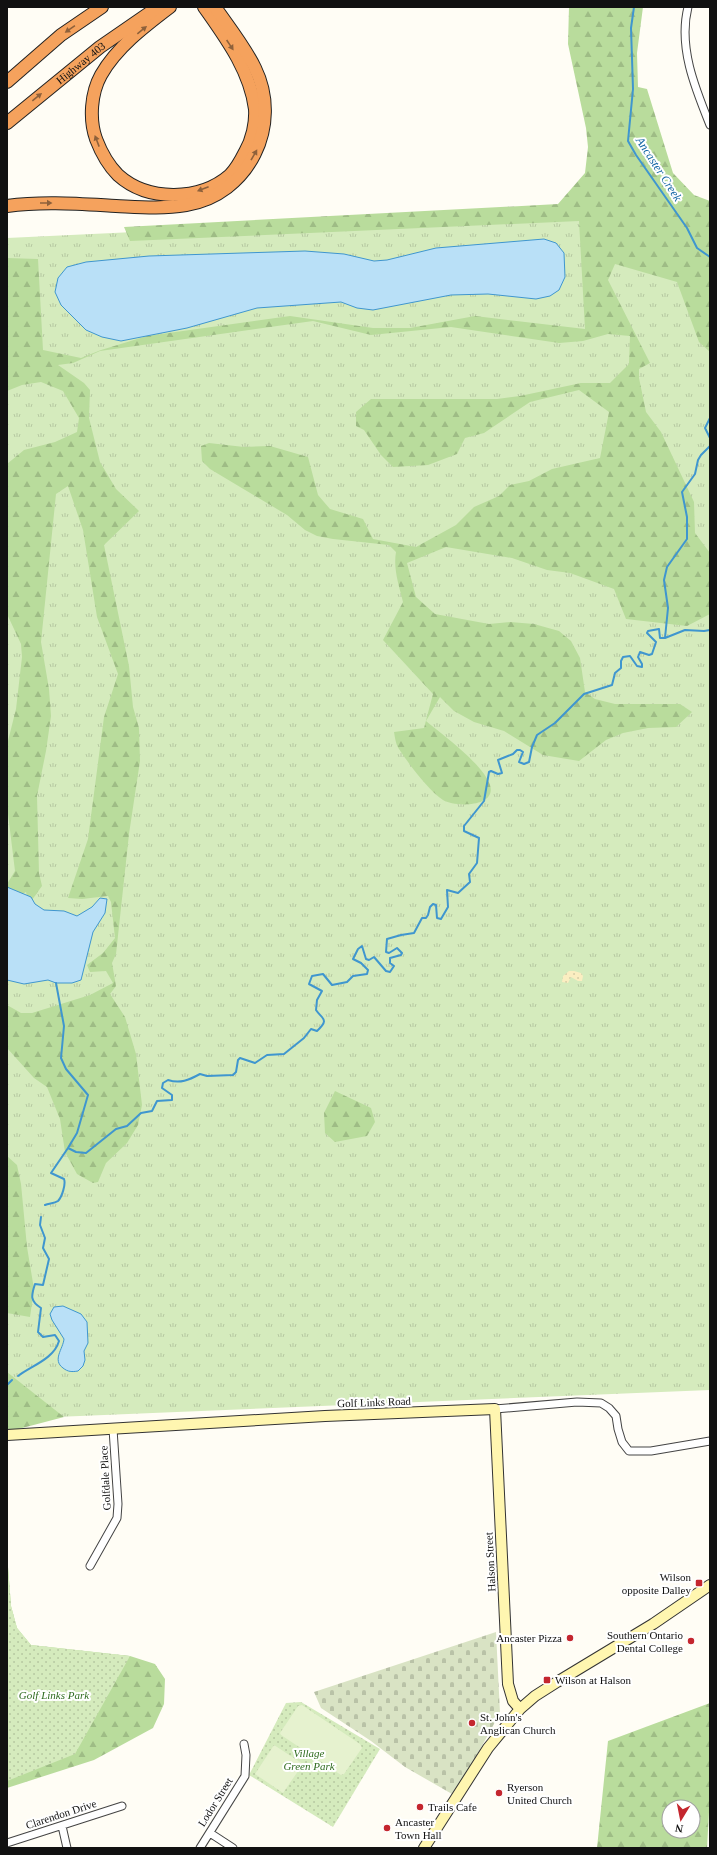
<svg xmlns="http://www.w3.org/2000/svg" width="717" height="1855" viewBox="0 0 717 1855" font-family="'Times New Roman',serif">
	<defs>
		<pattern id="grass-tufts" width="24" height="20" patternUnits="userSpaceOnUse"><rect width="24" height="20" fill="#d5ebbd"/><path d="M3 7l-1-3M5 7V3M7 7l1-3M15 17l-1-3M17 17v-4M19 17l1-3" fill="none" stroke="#b6c8a1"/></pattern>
		<pattern id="forest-firs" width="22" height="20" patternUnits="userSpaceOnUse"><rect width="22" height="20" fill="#b9dc9c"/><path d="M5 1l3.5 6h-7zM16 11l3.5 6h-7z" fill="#9ebc85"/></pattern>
		<pattern id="sand-dots" width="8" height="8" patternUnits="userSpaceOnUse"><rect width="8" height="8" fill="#fbeec1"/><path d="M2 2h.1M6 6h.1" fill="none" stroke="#d6cba5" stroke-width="1.8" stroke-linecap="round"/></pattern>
		<pattern id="cemetery-stones" width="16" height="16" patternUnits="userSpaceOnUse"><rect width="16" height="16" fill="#d9e3c4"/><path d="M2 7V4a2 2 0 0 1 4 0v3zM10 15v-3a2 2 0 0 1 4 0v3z" fill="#b9c2a7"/></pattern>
		<pattern id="park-dots" width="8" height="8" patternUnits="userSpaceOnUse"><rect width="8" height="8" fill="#d5ebbd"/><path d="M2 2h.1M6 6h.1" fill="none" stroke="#b6c8a1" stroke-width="1.8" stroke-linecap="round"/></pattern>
	</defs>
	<rect width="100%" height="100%" fill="#fffdf5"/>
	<path fill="url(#grass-tufts)" d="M710,205v1185l-703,29v-1181z"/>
	<path fill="url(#forest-firs)" fill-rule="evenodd" d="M569,7h74l-6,46 1,34 9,2 26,84 21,22 16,6v151l-11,-10 -22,-60 -62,-18 -7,16 42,83 -11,6v9l7,34 15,20 33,70 1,31 15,20v61l-23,12 -61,-7 -12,-30 -44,-16 -23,-3 -35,-12 -66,-11 -39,16 9,34 19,17 54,10 21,-2 24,2 25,7 12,10 9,17 5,34 10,7 20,5h65l12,8 -16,15 -28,1 -25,5 -17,7 -27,21 -36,-6 -39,-24 -30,-9 -20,-11 -14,-14 -14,24c17,14 57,43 64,64 7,23 -36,22 -47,15 -14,-9 -35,-37 -44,-51 -3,-4 -4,-11 -5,-17l30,-4 9,-34 -50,-54 20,-38c-4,-17 -10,-33 -7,-50l-7,-7 -56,-6 -16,-3 -12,-6 -18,-15 -77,-46 -8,-8 -1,-15 8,-3 35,4 26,-1 38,11 10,38 12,14 33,10 10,20 43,8 40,-22 18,-18 25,-11 11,-11 19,-4 23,-12 48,-11 9,-46 -30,-22 -49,12 -46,31 -19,5 -8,16 -29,11 -35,2 -12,-12 -17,-25 -8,-4v-14l15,-13h126l23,-3 61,-13h29l19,-19 1,-28 -22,-2 -25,7 -24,2 -108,-16 -80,8 -58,-14 -213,30 -27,12 -15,2 26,18 6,7 -1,28 11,44 16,27 23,22 -35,34 25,121 4,41 6,21 1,33 -11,73 -13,120 -4,9 4,23 -6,8 15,23 11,37 6,51 -4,20 -11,18 -21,20 -8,19 -5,1 -16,-9 -12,-22 -5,-33 -13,-32 -13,-9 -27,-30v-43l14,8h11l58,-18 23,-12 -7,-12 -16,1 -3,-7 16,-12 12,-15 -4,-36 -3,-6 -26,3 -14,-1 20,-59 16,-122 14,-43 -21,-57 -14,-87 -15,-44 -12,8 -15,148 8,47 2,27 -5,35 -9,45 2,77 3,13 -13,18 -3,-12 -10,6 -9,3v-17l8,-13 -8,-65v-61l9,-36 6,-52 -1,-13 -14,-30v-150l17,-14 31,-8 22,-10 2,-14 -16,-27 -22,-9 -19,3 -15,6v-133l31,1 5,91 38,8 20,-8 46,-14 143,-20 83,12h37l65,-12 110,13 -6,-108 -449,20 -6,-14 434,-23 27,-31 3,-26 -2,-19 -18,-84z
		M335,1091l36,17 4,14 -8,14 -32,6 -10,-9 -1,-20z
		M7,1156l10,9 4,19 6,63 7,42 -4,28 -23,-4z
		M7,1372l57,45 -57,15z
		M7,1554l4,52 6,22 14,17 99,11 25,8 10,15 -1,25 -11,24 -59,32 -87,28z
		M710,1703v91l-3,54h-110l11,-107zM669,1807h24v24h-24z"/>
	<path fill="url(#sand-dots)" d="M569,971h5l7,2 2,3 -1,5h-4l-7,-4 -3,6 -6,-1 1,-6z"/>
	<path fill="url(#cemetery-stones)" d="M496,1632l4,81 -28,51 -20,30 -47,-27 -34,-26 -50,-33 -7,-16z"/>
	<path fill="url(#park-dots)" d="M7,1554l4,52 6,22 14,17 99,11 -55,98 -68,27z
		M301,1702l79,47 -47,78 -84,-52 37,-72z"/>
	<path fill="#e6f2cf" d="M302,1705l58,39 2,4 -18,26 -3,1 -60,-40 -1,-2 18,-27z
		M274,1745l29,19 -20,29 -28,-19z"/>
	<path fill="#b9e0f7" stroke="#3f96cf" d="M544,239l12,4 8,10 1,24 -6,13 -9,6 -14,3 -48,-5 -37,1 -78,15 -16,-2 -16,-6 -84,6 -70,20 -66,13 -19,-4 -16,-7 -25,-25 -6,-13 3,-14 9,-11 19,-5 63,-6 156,-5 39,3 30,7 13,-1 49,-12z
		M7,887l24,10 4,7 9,6 20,1 13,5 15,-9 8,-9 7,1 -2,14 -12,19 -12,48 -9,3h-16l-8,-3 -24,4 -17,-4z
		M63,1306l18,8 6,8 1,21 -4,8 1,9 -2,6 -5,5c-6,1 -10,1 -15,-3 -11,-8 0,-19 1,-29l-12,-19 -2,-6 4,-7z"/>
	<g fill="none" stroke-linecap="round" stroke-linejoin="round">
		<path stroke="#3f96cf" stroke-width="2" d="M634,7l-3,21 2,61 -5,52 8,14 51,73 10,20 13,9
			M710,377v9
			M710,418l-5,10 5,10
			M665,638l3,-30 -4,-28 3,-13 20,-28v-22l-5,-25 13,-18 3,-14 3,-5 9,-9
			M665,638l20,-8 19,1 6,-1
			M56,983l8,43 -3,32 5,11 22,26 -11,38 -9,15
			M45,1205c4,-2 9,-1 13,-4 4,-4 8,-17 6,-22l-13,-6 17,-25 8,4 10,1 30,-24 11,-3 14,-13 11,-2 5,-10 15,-1v-5l-10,-7 1,-5 5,-3c12,4 21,0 32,-6l7,2 26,-1 3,-3 2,-12 2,-2 15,5 12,-8 17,-1 20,-16 7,-9 6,2c13,-12 5,-12 -1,-21l1,-10 5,-9 -13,-7 3,-8 11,-2 9,11 15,-3 6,-6 14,-2 1,-4 -7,-7 -8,-4 5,-10 4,-3 4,13 3,1 5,-3 12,14 4,1 4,-6 -4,-3v-5l11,-3 1,-2 -5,-5 -8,5 -3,-1 1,-13 14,-4 13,-2 8,-15h4l2,-3 2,-8 3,-3 3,1 1,13 4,1 7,-12 -1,-17 11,3 12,-11 -1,-8 8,-11 2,-25 -15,-7v-5l20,-25 5,-29 2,-1 7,3 4,-1 -4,-13 15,-6 4,-4h3l3,2 -4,10 5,2 5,-2 3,-15 5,-12 18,-12 29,-29 28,-9 3,-12 6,-5v-7l2,-4 7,-1 7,10 5,1v-3l-4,-7 2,-5 9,3 3,-1 4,-12 -9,-9 1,-2 11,-2 1,9h5
			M18,1376c13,-10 36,-17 41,-35l-4,-6 -12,2 -5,-5 3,-24c-11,-7 -10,-12 -6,-24l8,1 6,-26 -6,-11 2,-10 -5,-13 1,-8
			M7,1385l5,-5"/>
		<g stroke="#444" stroke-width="9">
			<path id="minor" d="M688,7c-10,40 7,81 22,118
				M495,1409l82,-7 24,1 8,5 7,8 2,13 4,13 7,9h22l59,-10
				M90,1566l27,-48 1,-14 -5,-75
				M62,1826l5,22
				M210,1833l23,15
				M7,1843l115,-37
				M200,1848l45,-72 1,-21 -2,-11"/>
		</g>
		<g stroke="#333" stroke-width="12">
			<path id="secondary" d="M7,1435l318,-19 170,-7 13,275 5,17 7,8
				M424,1848l64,-100 32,-39 15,-13 22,-14 96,-58 57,-39"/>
		</g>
		<g stroke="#222" stroke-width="14">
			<g id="motorway">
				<path d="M170,7c-25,19 -53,40 -69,68 -10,18 -12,44 -5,64 5,13 12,26 22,36 30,27 82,26 112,0 6,-6 11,-15 15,-23 7,-12 11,-29 10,-43 -5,-39 -30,-72 -51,-102"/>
				<path d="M7,82l54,-47 41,-28"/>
				<path id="s1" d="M7,123l93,-76 58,-40"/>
				<path d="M7,206c36,-5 73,-2 109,0 23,1 47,3 70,-1 63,-10 97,-80 69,-137 -10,-21 -26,-41 -40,-61"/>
			</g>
		</g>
		<use href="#minor" stroke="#fff" stroke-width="7"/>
		<use href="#secondary" stroke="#fff6b0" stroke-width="10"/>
		<use href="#motorway" stroke="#f5a25d" stroke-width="12"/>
	</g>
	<defs><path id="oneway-solid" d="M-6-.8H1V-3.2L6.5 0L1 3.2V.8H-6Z"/></defs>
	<g fill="#8e613b">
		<use href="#oneway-solid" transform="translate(70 29) rotate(145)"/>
		<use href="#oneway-solid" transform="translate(142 30) rotate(-39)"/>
		<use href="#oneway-solid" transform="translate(230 45) rotate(56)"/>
		<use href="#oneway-solid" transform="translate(37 97) rotate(-39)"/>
		<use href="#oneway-solid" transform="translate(97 141) rotate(-111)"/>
		<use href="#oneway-solid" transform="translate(254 155) rotate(-60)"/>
		<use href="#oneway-solid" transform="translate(203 189) rotate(159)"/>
		<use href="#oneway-solid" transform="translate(46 203)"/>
	</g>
	<g fill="#c4262e" stroke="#fff" stroke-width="1.5">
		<rect x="695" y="1579" width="8" height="8" rx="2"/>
		<circle cx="570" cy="1638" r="4"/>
		<circle cx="691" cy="1641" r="4"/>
		<rect x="543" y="1676" width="8" height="8" rx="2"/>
		<circle cx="472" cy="1723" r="4"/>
		<circle cx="499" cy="1793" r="4"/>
		<circle cx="420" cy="1807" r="4"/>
		<circle cx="387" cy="1828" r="4"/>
	</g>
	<g text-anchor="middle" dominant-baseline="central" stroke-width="4" stroke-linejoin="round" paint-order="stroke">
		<g font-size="11" fill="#111" stroke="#fff">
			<text stroke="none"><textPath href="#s1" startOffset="95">Highway 403</textPath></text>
			<text transform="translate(374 1402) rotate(-2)">Golf Links Road</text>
			<text transform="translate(105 1478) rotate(-93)">Golfdale Place</text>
			<text transform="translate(490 1562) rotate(-93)">Halson Street</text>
			<text transform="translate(215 1802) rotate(-58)">Lodor Street</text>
			<text transform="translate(61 1814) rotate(-18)">Clarendon Drive</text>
		</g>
		<g font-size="11" fill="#111" stroke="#fff" text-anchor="start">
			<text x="691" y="1577" text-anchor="end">Wilson<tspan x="691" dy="13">opposite Dalley</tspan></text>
			<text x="683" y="1635" text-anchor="end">Southern Ontario<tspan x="683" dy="13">Dental College</tspan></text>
			<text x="562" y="1638" text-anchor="end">Ancaster Pizza</text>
			<text x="555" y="1680">Wilson at Halson</text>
			<text x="480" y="1717">St. John's<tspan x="480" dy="13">Anglican Church</tspan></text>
			<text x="507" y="1787">Ryerson<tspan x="507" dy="13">United Church</tspan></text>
			<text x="428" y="1807">Trails Cafe</text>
			<text x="395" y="1822">Ancaster<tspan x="395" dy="13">Town Hall</tspan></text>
		</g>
		<g font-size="11" font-style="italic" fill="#2f6b1f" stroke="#fff">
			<text x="54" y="1695">Golf Links Park</text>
			<text x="309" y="1753">Village<tspan x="309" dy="13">Green Park</tspan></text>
		</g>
		<g font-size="12" font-style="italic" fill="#1768a6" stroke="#fff">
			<text transform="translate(659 169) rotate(57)">Ancaster Creek</text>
		</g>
	</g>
	<rect width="717" height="1855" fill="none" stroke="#111111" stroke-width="16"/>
	<g transform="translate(681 1819) rotate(190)"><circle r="19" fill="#ffffff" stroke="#a0a0a0"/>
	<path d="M0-3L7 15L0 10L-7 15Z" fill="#c4262e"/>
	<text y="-6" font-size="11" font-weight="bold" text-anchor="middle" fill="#111111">N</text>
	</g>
</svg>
